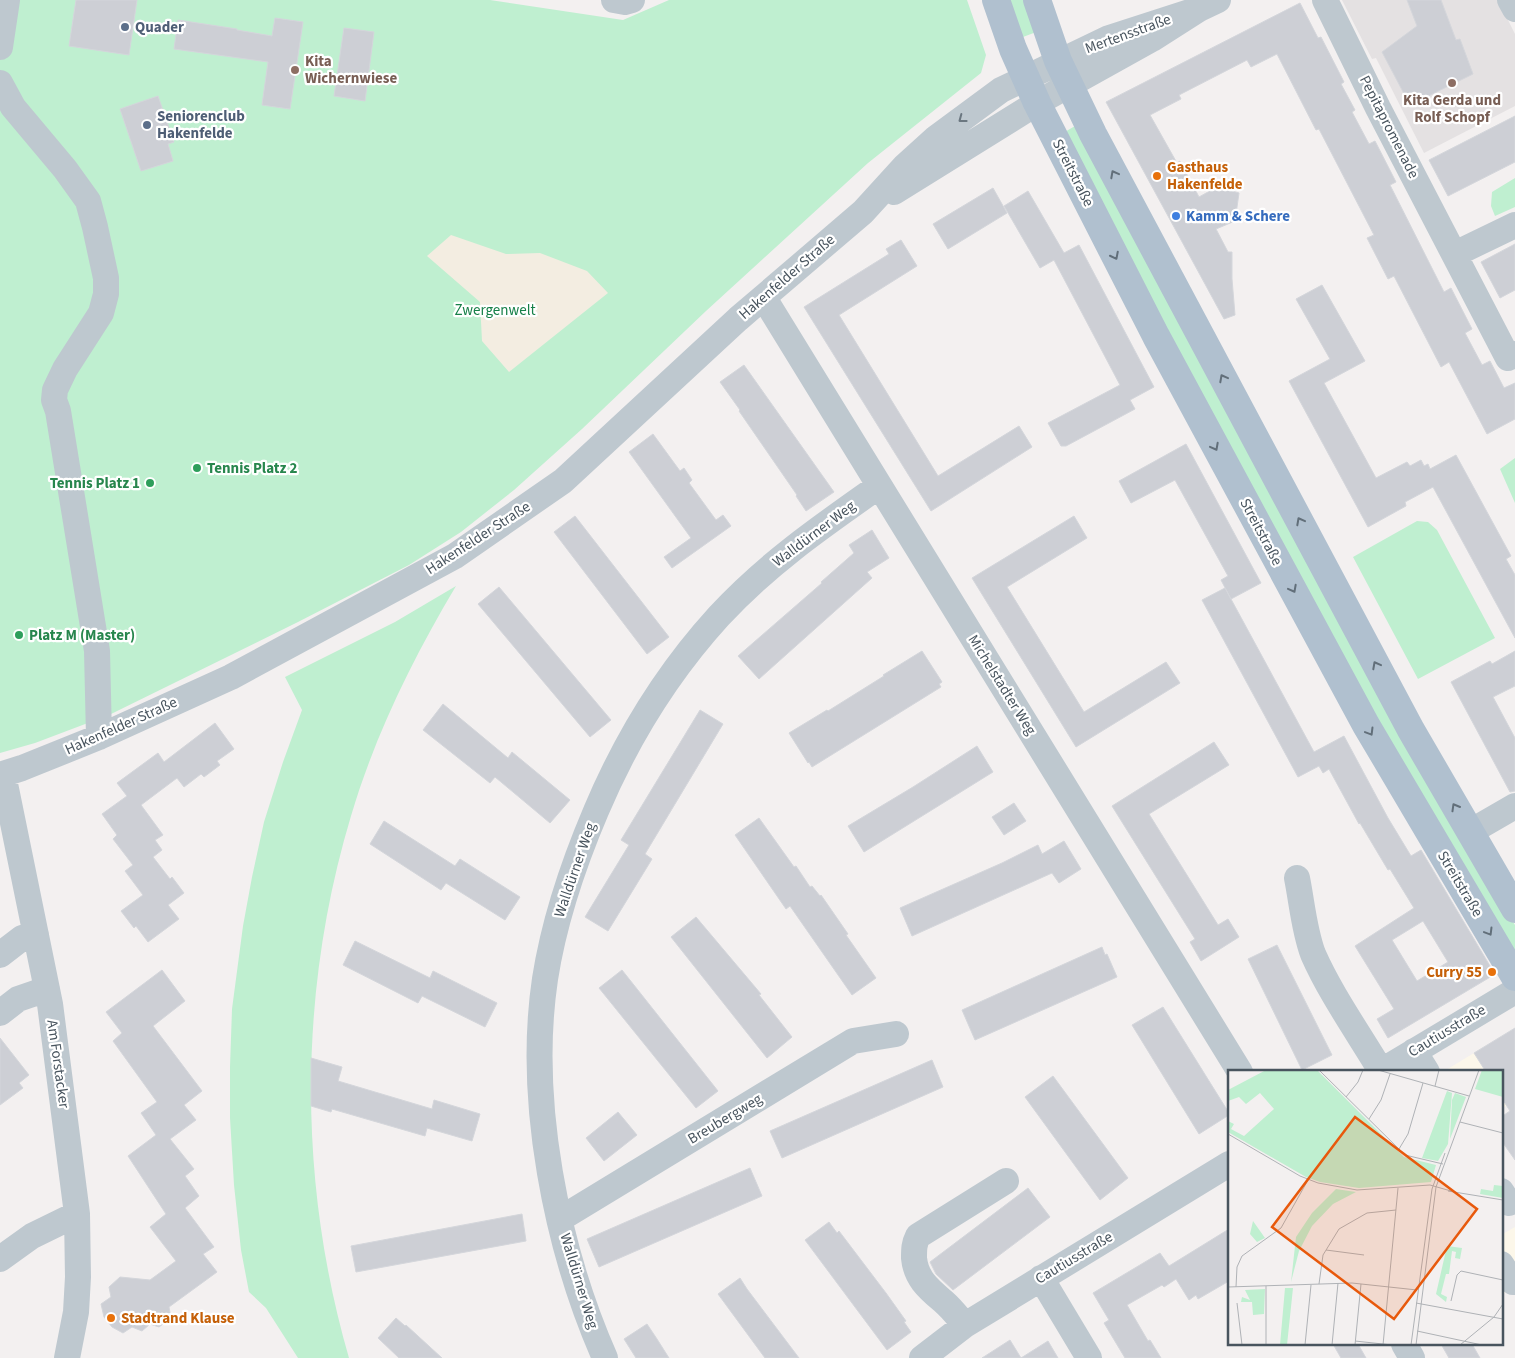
<svg xmlns="http://www.w3.org/2000/svg" width="1515" height="1358" viewBox="0 0 1515 1358" font-family="'Source Sans 3',sans-serif">
	<rect width="100%" height="100%" fill="#f3f0f0"/>
	<path fill="#fcf7ea" d="M1515,1028v73l-14,8v-37h-54l-1,-2z
		M1515,1227v66h-14v-58z"/>
	<path fill="#e4e1e2" d="M1342,0h156l17,34v72l-91,47 -48,-95 -4,1z"/>
	<path fill="#bfefd0" d="M0,0h490l133,20 46,-20h298l19,55 -5,18 -113,90 -162,148 -124,118 -68,61 -53,42 -52,33 -111,57 -189,93 -74,28 -35,10z
		M1008,0h24l7,31 -16,6z
		M1075,126l404,740 36,59v34l-123,-205 -329,-621z
		M1515,178v29l-20,9 -4,-10 1,-14z
		M1515,458v45l-15,-34z
		M1417,521l11,1 9,8 58,108 -77,41 -65,-122z
		M456,586c-43,72 -81,149 -105,230 -53,176 -53,366 -2,542h-51l-32,-50 -17,-16 -8,-42 -7,-65 -4,-67v-51l2,-58 11,-83 9,-49 12,-55 19,-60 19,-52 -17,-33 110,-55z"/>
	<path fill="#f3ede1" d="M451,235l55,19 34,-1 47,18 21,22 -99,79 -27,-31 -2,-39 -53,-46z"/>
	<path fill="#cdcfd5" stroke="#d4d6db" fill-rule="evenodd" d="M76,0h61l-8,55 -60,-9z
		M1407,0h34l15,40 4,-1 13,35 -63,31 -28,-53 35,-26z
		M1300,3l18,35 3,-1 23,45 -3,2 14,26 -3,2 17,32 6,-3 21,41 -6,3 54,107 7,-4 21,41 -7,4 17,32 8,-4 14,27 11,-5v36l-28,15 -38,-72 -8,5 -47,-91 -6,3 -21,-41 7,-3 -55,-106 -3,1 -39,-76 -26,13 -4,-7 -68,35 2,4 -31,16 27,48 3,-2 19,36 27,-15 6,9 7,2 -4,28 -19,8 12,23h4v27l3,36 -11,4 -118,-217z
		M275,18l28,4 -13,87 -28,-4 6,-43 -94,-13 4,-29 59,9v1l35,6z
		M344,28l30,4 -9,69 -31,-5z
		M158,96l16,46 -6,2 5,17 -32,10 -21,-62z
		M1515,116v46l-67,34 -19,-36z
		M993,188l14,25 -59,36 -15,-25z
		M1028,191l36,62 15,-8 75,142 -24,13 5,9 -69,37h-5l-13,-23 72,-38 -66,-125 -14,8 -36,-62z
		M901,240l16,26 -78,49 99,161 81,-50 13,21 -101,64 -127,-204 85,-53 -3,-5z
		M1515,244v46l-15,8 -19,-36z
		M1322,285l43,76 -41,22 52,95 31,-16 3,4 11,-6 3,6 4,-2 2,5 26,-14 55,101 -5,3 9,16v63l-82,-151 -28,15 1,4 -38,21 -79,-146 41,-22 -34,-60z
		M744,365l90,127 -28,19 -10,-15 1,-1 -58,-84 1,-1 -20,-28z
		M653,434l27,37 4,-3 8,12 -3,3 27,37 7,-5 8,11 -59,42 -8,-11 27,-19 -62,-86z
		M1186,444l75,139 -30,16 -10,-19 7,-4 -53,-96 -44,23 -12,-22z
		M575,516l94,121 -22,17 -93,-122z
		M1074,516l13,22 -80,49 77,125 82,-50 14,21 -104,64 -104,-169z
		M872,530l17,28 -22,14 5,6 -113,101 -21,-23 84,-73 -1,-1 33,-29 -5,-8z
		M499,587l112,133 -21,17 -112,-133z
		M1225,588l89,164 30,-16 44,82 23,38 10,-6 72,121 -1,5 -104,62 -11,-19 17,-10 -39,-63 59,-38 -24,-39 -2,1 -28,-47 -1,1 -30,-55 -6,4 -4,-7 -21,11 -96,-177zM1423,921l25,41 -31,19 -25,-41z
		M922,651l20,31 -3,2 2,3 -129,80 -3,-5 -1,1 -19,-30 38,-23 1,1 56,-35 -1,-1z
		M1515,651v35l-22,11 22,41v53l-5,1 -59,-110 39,-21 2,3z
		M443,704l65,54 4,-6 58,48 -20,23 -55,-46 -5,6 -67,-53z
		M700,710l23,14 -78,130 7,5 -44,72 -23,-14 44,-72 -8,-5z
		M215,723l19,26 -17,12 3,4 -16,12 -3,-3 -17,13 -7,-9 -36,27 22,30 -8,5 7,10 -9,7 17,22 2,-2 12,16 -16,12 11,14 -31,23 -12,-16 -2,2 -13,-17 22,-16 -18,-24 8,-6 -20,-26 4,-4 -15,-21 25,-18 -10,-13 41,-30 6,9z
		M1214,742l15,23 -80,49 69,111 10,-6 11,18 -38,24 -11,-19 5,-3 -83,-133z
		M977,746l16,26 -129,80 -16,-26 65,-39z
		M1014,803l12,18 -22,14 -12,-18z
		M759,818l35,49 2,-1 14,21 2,-1 8,10 1,-1 27,39 -2,1 30,43 -24,17 -62,-89 -4,3 -51,-74z
		M384,821l71,45 5,-7 60,38 -15,23 -59,-37 -5,7 -71,-46z
		M1064,841l17,28 -22,14 -7,-10 -140,63 -12,-28 102,-45 36,-18 4,9z
		M696,917l65,77 -2,1 33,42 -25,21 -96,-121z
		M355,941l75,37 3,-7 64,32 -12,24 -63,-31 -4,7 -75,-38z
		M1277,945l55,110 -30,15 -54,-111z
		M1102,947l3,8 2,-1 10,23 -142,63 -13,-30z
		M162,970l23,31 -32,25 49,65 -18,14 12,15 -26,19 24,30 -9,7 14,20 -14,12 29,39 -11,7 14,18 -48,35 2,11 -12,9 -9,-3 -8,7 -10,-4 -9,6 -11,-6 -8,-10 -3,-13 10,-7 -2,-10 11,-10 30,3 26,-19 -26,-34 16,-13 -38,-58 28,-21 -15,-22 16,-11 -44,-61 9,-8 -16,-21z
		M622,970l96,121 -22,17 -97,-120z
		M1163,1007l66,106v2l-30,19 -67,-109z
		M1515,1028v132l-14,-20v-23l9,-6 -9,-14v-25h-15l-12,-19z
		M0,1038l29,37 -10,8 4,5 -23,17z
		M311,1058l31,9 -4,14 94,28 2,-9 46,14 -8,27 -45,-13 -2,8 -93,-27 -1,3 -20,-6z
		M932,1060l11,27 -161,71 -12,-27z
		M1053,1076l75,102 -28,22 -75,-103z
		M618,1112l19,23 -33,26 -18,-23z
		M750,1168l12,28 -163,71 -12,-28z
		M1028,1188l22,29 -97,73 -17,-16 -6,-12z
		M522,1214l4,27 -170,31 -5,-26z
		M829,1222l8,11 2,-2 47,62 20,28 -2,1 7,10 -24,18 -82,-110z
		M1229,1229v52l-31,18 -2,-4 -7,5 -13,-21 -12,8 -2,-2 -35,20 21,36 2,-1 11,18h-36l-21,-35 5,-3 -16,-27 67,-40 9,13z
		M740,1278l7,11 52,69h-34l-47,-64z
		M396,1318l9,8 1,-1 36,33h-43l-21,-20z
		M647,1324l10,15 12,19h-33l-12,-19z
		M1010,1340l11,18 27,-17 10,17h-76z
		M1333,1344h25l8,14h-25z
		M1441,1344h31l8,14h-31z"/>
	<g fill="none" stroke-linecap="round" stroke-linejoin="round">
		<path stroke="#bec8cf" stroke-width="26" d="M614,0l11,2 7,-2
			M1325,0l53,108 130,250 7,-4
			M1510,0l5,9
			M0,47l7,-47
			M0,83l13,24 52,62 23,32 7,26 11,51v16l-5,19 -36,56 -10,21 -1,10 4,11 39,240 2,86
			M894,192l143,-89 115,-64 47,-30 19,-9
			M1455,254l60,-29
			M764,298l476,774
			M3,774l47,230 27,210 1,63 -2,35 -9,46
			M0,775l22,-7 77,-31 132,-60 224,-121 108,-75 175,-162 125,-107 41,-45 32,-29 65,-48 108,-52 90,-29
			M1470,832l45,-26
			M1297,878c5,25 7,52 16,76 17,39 46,80 68,117
			M0,955l22,-17 14,-3
			M0,1013l18,-14 29,-10
			M1414,1051l13,21
			M1380,1072l135,-81
			M1501,1191l8,12
			M560,1219l293,-178 43,-7
			M0,1259l32,-23 45,-22
			M1501,1264l12,18h2
			M1041,1278l48,80
			M965,1325c-7,-8 -13,-16 -21,-23 -15,-13 -28,-23 -30,-44 0,-9 0,-14 4,-22l88,-55
			M1404,1344l8,14
			M605,1358c-49,-111 -78,-258 -60,-379 9,-58 28,-114 51,-168 30,-71 71,-138 123,-195 48,-52 103,-90 160,-130
			M922,1358l43,-33 264,-161"/>
		<path stroke="#b0c0cf" stroke-width="28" d="M996,0l17,49 24,54 119,233 210,389 149,252
			M1037,0l21,61 35,73 318,596 104,179"/>
	</g>
	<defs><path id="oneway-chevron" d="M-2-3.5L2.5 0L-2 3.5" fill="none" stroke-width="1.6" stroke-linecap="round" stroke-linejoin="round" transform="scale(1.25)"/></defs>
	<use stroke="#6b7780" href="#oneway-chevron" transform="translate(962 119) rotate(143)"/>
	<g stroke="#626f7a">
		<use href="#oneway-chevron" transform="translate(1114 174) rotate(-118)"/>
		<use href="#oneway-chevron" transform="translate(1115 256) rotate(63)"/>
		<use href="#oneway-chevron" transform="translate(1223 378) rotate(-118)"/>
		<use href="#oneway-chevron" transform="translate(1215 447) rotate(62)"/>
		<use href="#oneway-chevron" transform="translate(1300 521) rotate(-118)"/>
		<use href="#oneway-chevron" transform="translate(1293 589) rotate(62)"/>
		<use href="#oneway-chevron" transform="translate(1376 665) rotate(-118)"/>
		<use href="#oneway-chevron" transform="translate(1370 732) rotate(59)"/>
		<use href="#oneway-chevron" transform="translate(1455 807) rotate(-120)"/>
		<use href="#oneway-chevron" transform="translate(1489 932) rotate(59)"/>
	</g>
	<g fill="#5c6f8a" stroke="#fff" stroke-width="2">
		<circle cx="125" cy="27" r="5"/>
		<circle cx="147" cy="125" r="5"/>
	</g>
	<g fill="#8d6e63" stroke="#fff" stroke-width="2">
		<circle cx="295" cy="70" r="5"/>
		<circle cx="1452" cy="83" r="5"/>
	</g>
	<g fill="#e8710a" stroke="#fff" stroke-width="2">
		<circle cx="1157" cy="176" r="5"/>
		<circle cx="1492" cy="972" r="5"/>
		<circle cx="111" cy="1318" r="5"/>
	</g>
	<circle fill="#3f7fe0" stroke="#fff" stroke-width="2" cx="1176" cy="216" r="5"/>
	<g fill="#2e9e5b" stroke="#fff" stroke-width="2">
		<circle cx="197" cy="468" r="5"/>
		<circle cx="150" cy="483" r="5"/>
		<circle cx="19" cy="635" r="5"/>
	</g>
	<g text-anchor="middle" dominant-baseline="central" stroke-width="4.5" stroke-linejoin="round" paint-order="stroke">
		<g font-size="15" font-weight="bold" fill="#4e5e75" stroke="#fff" text-anchor="start">
			<text x="135" y="27">Quader</text>
			<text x="157" y="116">Seniorenclub<tspan x="157" dy="17">Hakenfelde</tspan></text>
		</g>
		<g font-size="15" fill="#48545e" stroke="#fff">
			<text transform="translate(1128 34) rotate(-20)">Mertensstraße</text>
			<text transform="translate(1389 127) rotate(63)">Pepitapromenade</text>
			<text transform="translate(1073 173) rotate(63)">Streitstraße</text>
			<text transform="translate(787 277) rotate(-41)">Hakenfelder Straße</text>
			<text transform="translate(1261 532) rotate(62)">Streitstraße</text>
			<text transform="translate(814 534) rotate(-37)">Walldürner Weg</text>
			<text transform="translate(478 538) rotate(-33)">Hakenfelder Straße</text>
			<text transform="translate(1002 685) rotate(58)">Michelstadter Weg</text>
			<text transform="translate(121 726) rotate(-24)">Hakenfelder Straße</text>
			<text transform="translate(575 870) rotate(-71)">Walldürner Weg</text>
			<text transform="translate(1460 884) rotate(59)">Streitstraße</text>
			<text transform="translate(1447 1031) rotate(-31)">Cautiusstraße</text>
			<text transform="translate(58 1064) rotate(82)">Am Forstacker</text>
			<text transform="translate(725 1119) rotate(-31)">Breubergweg</text>
			<text transform="translate(1074 1258) rotate(-31)">Cautiusstraße</text>
			<text transform="translate(579 1281) rotate(73)">Walldürner Weg</text>
		</g>
		<g font-size="15" font-weight="bold" fill="#785e54" stroke="#fff" text-anchor="start">
			<text x="305" y="61">Kita<tspan x="305" dy="17">Wichernwiese</tspan></text>
			<text x="1452" y="100" text-anchor="middle">Kita Gerda und<tspan x="1452" dy="17">Rolf Schopf</tspan></text>
		</g>
		<g font-size="15" font-weight="bold" fill="#c56008" stroke="#fff" text-anchor="start">
			<text x="1167" y="167">Gasthaus<tspan x="1167" dy="17">Hakenfelde</tspan></text>
			<text x="1482" y="972" text-anchor="end">Curry 55</text>
			<text x="121" y="1318">Stadtrand Klause</text>
		</g>
		<g font-size="15" font-weight="bold" fill="#366cbe" stroke="#fff" text-anchor="start">
			<text x="1186" y="216">Kamm &amp; Schere</text>
		</g>
		<g font-size="15" fill="#178049" stroke="#fff">
			<text x="495" y="310">Zwergenwelt</text>
		</g>
		<g font-size="15" font-weight="bold" fill="#27864d" stroke="#fff" text-anchor="start">
			<text x="207" y="468">Tennis Platz 2</text>
			<text x="140" y="483" text-anchor="end">Tennis Platz 1</text>
			<text x="29" y="635">Platz M (Master)</text>
		</g>
	</g>
	<g transform="translate(1228 1070)">
		<rect width="275" height="275" fill="#f3f0f0"/>
		<path d="M38,0h51l87,87 32,8 -5,17 -72,6 -39,-6 -14,-5 -78,-45v-11l6,3 -3,5 13,7 30,-27 -14,-16 -14,11 -7,-7 -11,4v-11zM254,0h21v27l-28,-8zM219,21l5,2 -4,51 -10,17 -16,-3zM227,23l11,4 -16,42 2,-39zM266,115l9,1v12l-23,-4 1,-5 12,2zM108,119l20,3 -23,12 -21,22 -13,25 -8,31 5,-45 16,-24zM25,151l12,17 -8,4 -7,-8zM219,176l15,2 -2,11 -5,-1 1,-6 -4,-1 -3,23h-3l-5,20 6,3 -1,5 -10,-8zM57,218h8l-6,57h-7zM37,219l-1,25 -11,1 -1,-13h-11l1,-5 8,3 -5,-10z" fill="#bfefd0"/>
		<path fill="none" stroke="#afb2b6" stroke-width="1" d="M91,0l86,85 38,9M150,0l91,26M207,16l4,-16M118,27l12,-15 5,-12M141,49l12,-19 9,-26M232,52l43,11M0,64l72,42 18,7 39,7 73,-5 21,6M171,79l9,-15 15,-51M220,121l55,9M98,180l38,5M91,214l4,-29 16,-26 28,-16 29,-3M0,217l124,-4 65,7M8,217l1,-20 5,-11 39,-28 27,-48M223,231l6,-26 4,-4 42,9M9,233l5,42M188,233l87,16M189,261l65,14M127,271l37,4M38,275v-59M77,275l6,-60M104,275l6,-62M127,275l6,-61M155,275l15,-157M183,275l21,-156 13,-36M188,275l20,-158 43,-117M232,275l34,-28 9,-13"/>
		<path fill="#e8590c" fill-opacity="0.15" stroke="#e8590c" stroke-width="2.5" d="M127,47l122,92 -83,110 -122,-92z"/>
		<rect width="275" height="275" fill="none" stroke="#48545e" stroke-width="2.5"/>
	</g>
</svg>
